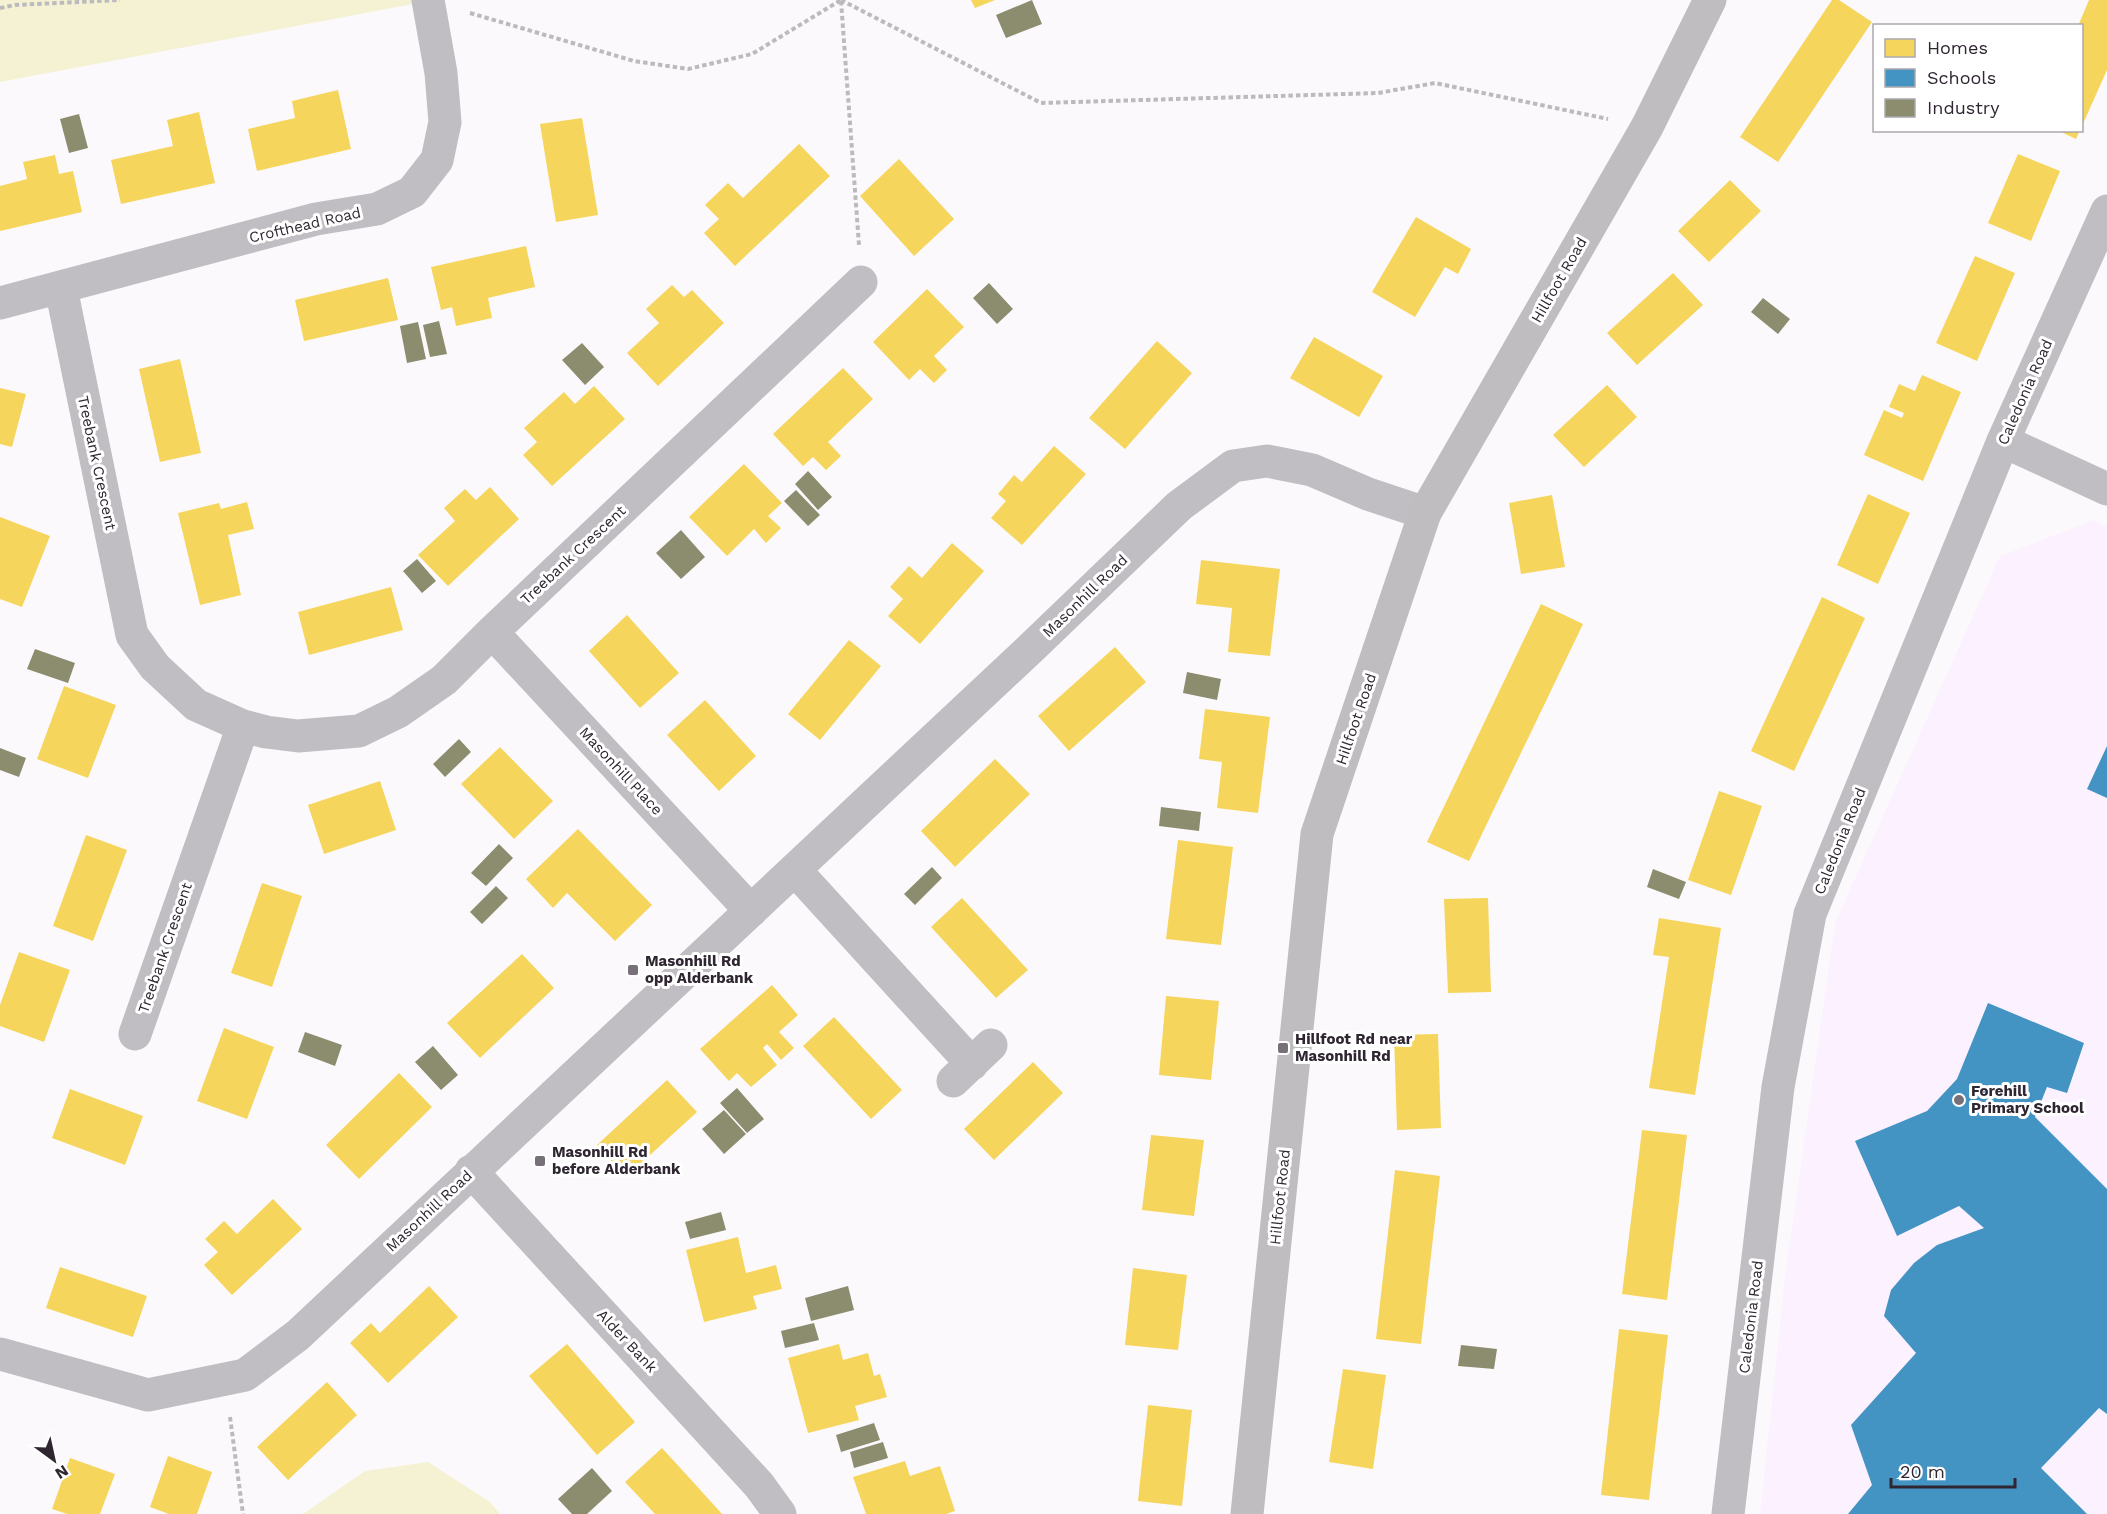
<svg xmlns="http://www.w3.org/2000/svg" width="2107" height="1514" viewBox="0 0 2107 1514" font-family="'Work Sans',sans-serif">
	<rect width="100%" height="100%" fill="#fcf9fd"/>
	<path fill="#fcf1fe" d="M2094,520l13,7v987h-347l25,-236 50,-355 165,-367z"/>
	<path fill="#f4f2d3" d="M0,0h428l1,1 -429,81z
		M428,1462l62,40 10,12h-197l62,-43z"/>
	<path fill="#f6d55c" d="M971,0h24l-20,8z
		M1832,0h7l33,22 -94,140 -38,-25z
		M2089,0h18v70l-25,56v-100h-4z
		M338,90l13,59 -94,22 -9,-42 47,-11 -3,-17z
		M199,112l16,71 -94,21 -10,-44 62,-14 -6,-26z
		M582,118l16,97 -42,7 -16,-98z
		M2057,130h23l-4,9z
		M799,144l31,32 -95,90 -31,-33 15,-14 -14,-14 23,-22 15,15z
		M2018,154l42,17 -29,70 -43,-18z
		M55,155l4,19 14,-3 9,41 -82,19v-45l27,-7 -4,-17z
		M899,159l55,60 -40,37 -54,-60z
		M1730,180l31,31 -52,51 -31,-31z
		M1416,217l55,32 -13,25 -13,-7 -30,50 -43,-25z
		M526,246l9,41 -47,11 4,20 -36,8 -4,-19 -11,3 -10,-43z
		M1975,256l40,17 -38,88 -41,-18z
		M1673,273l30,32 -66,60 -30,-32z
		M388,278l10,42 -94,21 -9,-41z
		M672,285l12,12 8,-7 32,33 -66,63 -31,-33 32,-30 -13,-14z
		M927,289l37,38 -30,29 13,14 -13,13 -14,-14 -11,11 -36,-38z
		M1314,337l69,39 -24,41 -69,-39z
		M1157,341l35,32 -67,76 -36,-31z
		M180,359l21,94 -41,9 -21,-93z
		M843,368l30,31 -45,43 13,14 -15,14 -13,-13 -10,9 -30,-32z
		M1922,375l39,17 -38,89 -59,-26 20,-45 18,8 2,-5 -15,-6 10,-23 16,7z
		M1607,385l30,32 -53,50 -31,-32z
		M594,386l31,33 -73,67 -29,-31 14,-13 -13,-14 40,-36 11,12z
		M0,388l26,6 -14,53 -12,-3z
		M1054,446l32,28 -64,71 -31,-27 15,-17 -8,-7 16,-19 8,7z
		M744,464l38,39 -14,13 13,12 -15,15 -12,-14 -27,27 -38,-39z
		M490,487l29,32 -71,67 -30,-31 37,-34 -11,-13 21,-19 11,11z
		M1868,494l42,19 -32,71 -41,-19z
		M1552,495l13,72 -44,7 -12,-71z
		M247,502l7,27 -26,6 13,60 -41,10 -22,-92 41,-10 2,6z
		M0,517l50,19 -28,71 -22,-8z
		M952,543l32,28 -64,73 -32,-28 15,-17 -13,-12 19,-21 13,12z
		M1201,560l79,9 -10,87 -42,-4 4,-44 -36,-4z
		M391,587l12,43 -94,25 -11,-43z
		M1822,597l43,21 -71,153 -43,-20z
		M1541,604l42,20 -114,237 -42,-19z
		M627,615l52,58 -39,35 -51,-57z
		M849,640l32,26 -61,74 -32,-26z
		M1115,647l31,35 -77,69 -31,-35z
		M64,686l52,19 -28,73 -51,-19z
		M705,700l51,56 -37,35 -52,-56z
		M1205,709l65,8 -12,96 -41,-5 5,-46 -23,-3z
		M500,747l53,54 -39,38 -53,-55z
		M995,759l35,35 -75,73 -34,-36z
		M380,781l16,49 -72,24 -16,-49z
		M1719,791l43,15 -31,89 -43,-15z
		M578,829l74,76 -37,36 -48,-48 -14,15 -27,-29z
		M86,835l41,15 -34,91 -40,-15z
		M1178,840l55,7 -12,98 -55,-6z
		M262,883l40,13 -30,91 -41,-14z
		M962,898l66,72 -32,28 -65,-71z
		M1488,898l3,94 -43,1 -4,-94z
		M1659,918l62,10 -26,167 -46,-7 20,-131 -16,-2z
		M19,952l51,18 -26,72 -44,-16v-21z
		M522,954l32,34 -74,70 -33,-35z
		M772,985l26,30 -19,17 15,16 -13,12 -14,-16 -4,4 14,17 -26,22 -14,-14 -8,8 -29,-32z
		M1166,996l53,5 -8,79 -52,-5z
		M834,1017l68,73 -31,29 -68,-73z
		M224,1028l50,19 -27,72 -50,-18z
		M1438,1034l3,94 -44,2 -3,-95z
		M1033,1062l30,31 -69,67 -30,-31z
		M399,1073l33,34 -73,72 -33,-34z
		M667,1080l30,32 -71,65 -29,-32z
		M70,1089l73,27 -18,49 -73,-27z
		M1642,1130l45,5 -20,165 -45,-6z
		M1151,1135l53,5 -10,76 -52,-6z
		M1395,1170l45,6 -19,168 -45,-5z
		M273,1199l29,30 -70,66 -28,-30 14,-13 -13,-13 19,-18 13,13z
		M738,1237l8,36 30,-8 6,24 -29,7 4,13 -53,13 -18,-72z
		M60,1267l87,29 -14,41 -87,-29z
		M1133,1268l54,7 -9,75 -53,-5z
		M429,1286l29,31 -70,66 -38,-40 21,-20 9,10z
		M1619,1329l49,6 -19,165 -48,-5z
		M567,1344l68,78 -38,33 -68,-79z
		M839,1344l4,16 25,-7 6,23 6,-2 7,23 -32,9 4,14 -51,13 -20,-75z
		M1343,1369l43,6 -13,94 -44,-7z
		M327,1382l30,33 -69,65 -31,-33z
		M1148,1405l44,5 -10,96 -44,-5z
		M662,1448l32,35 28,31h-67l-30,-32z
		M168,1456l44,16 -15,42h-28l-19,-7z
		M70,1458l45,16 -15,40h-33l-15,-5z
		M905,1461l5,15 30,-10 15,45 -9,3h-80l-13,-37z"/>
	<path fill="#4393c3" d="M2107,746v52l-20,-9z
		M1988,1003l96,40 -17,50 -20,-6 -12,30 72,72v225l-8,-6 -58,60 46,46h-239l24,-29 -21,-60 65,-72 -32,-37 7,-26 23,-27 23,-18 47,-17 -25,-22 -62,30 -42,-95 72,-30 30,-32z"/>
	<path fill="#8c8c6e" d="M1032,0l10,24 -36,14 -10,-23z
		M79,114l9,34 -19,5 -9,-34z
		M989,283l24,26 -16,15 -24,-26z
		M1763,298l27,21 -12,15 -27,-22z
		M439,321l8,33 -17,3 -7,-32z
		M418,322l8,37 -19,4 -7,-37z
		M582,343l22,24 -19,18 -23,-25z
		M808,471l24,26 -14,13 -23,-26z
		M796,490l24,25 -12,11 -24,-25z
		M681,530l24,27 -24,22 -25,-26z
		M417,559l19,22 -14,12 -19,-22z
		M35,649l40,14 -7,20 -41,-14z
		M1187,672l34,7 -4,21 -34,-7z
		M459,739l12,13 -26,25 -12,-13z
		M0,748l26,10 -7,19 -19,-7z
		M1161,807l40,5 -2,19 -40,-5z
		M499,844l14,14 -27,28 -15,-13z
		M932,867l10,11 -27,27 -11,-11z
		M1653,869l33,13 -7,17 -32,-12z
		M496,886l12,12 -26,26 -12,-12z
		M305,1032l37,13 -7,21 -37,-14z
		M433,1046l25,29 -17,15 -26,-28z
		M737,1088l27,31 -17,14 -27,-30z
		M724,1110l22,24 -22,20 -22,-25z
		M721,1212l5,18 -36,9 -5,-17z
		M848,1286l6,24 -43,11 -6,-23z
		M814,1323l5,17 -34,8 -4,-17z
		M1461,1345l36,4 -3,20 -36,-3z
		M874,1423l6,17 -39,12 -5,-17z
		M883,1442l5,16 -34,10 -4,-16z
		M592,1468l20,23 -25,23h-15l-14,-15z"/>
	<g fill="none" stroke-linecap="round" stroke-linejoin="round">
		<path stroke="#bdbabd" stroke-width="4" stroke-dasharray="4.5 3" stroke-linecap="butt" d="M841,0l200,103 337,-10 57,-10 173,36
			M841,1l18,244
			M0,8l15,-3 105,-5
			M470,13l164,48 54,8 64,-15 89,-54
			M230,1417l13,97"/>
		<path stroke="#c0bec2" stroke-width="33" d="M61,288l71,347 23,32 41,38 47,21 23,6 32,4 61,-5 39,-19 46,-32 48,-48 369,-350
			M0,303l316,-84 61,-10 35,-17 25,-32 8,-38 -4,-49 -13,-73
			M2003,441l104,48
			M492,632l259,279
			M795,870l177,194
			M135,1034l108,-308
			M953,1081l38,-36
			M471,1171l288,314 21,29
			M0,1354l148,41 97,-20 53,-40 732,-686 149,-143 54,-40 34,-5 45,9 56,24 57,19
			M1728,1514l50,-427 32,-173 193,-473 104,-230"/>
		<path stroke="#c0bdc1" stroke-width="33" d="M1247,1514l70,-680 108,-321 222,-386 63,-127"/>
	</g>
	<g fill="#777078" stroke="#fff" stroke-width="2">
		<rect x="627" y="964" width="12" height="12" rx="3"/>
		<rect x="1277" y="1042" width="12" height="12" rx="3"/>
		<circle cx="1959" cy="1100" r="6"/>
		<rect x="534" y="1155" width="12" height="12" rx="3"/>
	</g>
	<g text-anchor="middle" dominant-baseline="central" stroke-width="6" stroke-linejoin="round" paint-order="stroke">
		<g font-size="15" fill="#2f2631" stroke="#fff">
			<text transform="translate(305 225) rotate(-13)">Crofthead Road</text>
			<text transform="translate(1559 280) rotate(-60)">Hillfoot Road</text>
			<text transform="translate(2025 392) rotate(-66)">Caledonia Road</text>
			<text transform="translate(97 463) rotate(78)">Treebank Crescent</text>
			<text transform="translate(573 555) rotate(-43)">Treebank Crescent</text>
			<text transform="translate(1085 596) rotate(-44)">Masonhill Road</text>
			<text transform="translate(1356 719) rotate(-71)">Hillfoot Road</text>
			<text transform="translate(621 771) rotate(47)">Masonhill Place</text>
			<text transform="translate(1840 841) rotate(-68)">Caledonia Road</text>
			<text transform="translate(165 948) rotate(-71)">Treebank Crescent</text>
			<text transform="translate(1280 1197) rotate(-84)">Hillfoot Road</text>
			<text transform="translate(429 1211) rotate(-43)">Masonhill Road</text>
			<text transform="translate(1751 1317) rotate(-83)">Caledonia Road</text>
			<text transform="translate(627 1341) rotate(47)">Alder Bank</text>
		</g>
		<g font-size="15" font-weight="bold" fill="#2f2631" stroke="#fff" text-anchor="start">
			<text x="645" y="961">Masonhill Rd<tspan x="645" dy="17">opp Alderbank</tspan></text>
			<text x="1295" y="1039">Hillfoot Rd near<tspan x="1295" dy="17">Masonhill Rd</tspan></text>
			<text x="1971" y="1091">Forehill<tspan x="1971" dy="17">Primary School</tspan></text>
			<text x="552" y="1152">Masonhill Rd<tspan x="552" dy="17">before Alderbank</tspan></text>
		</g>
	</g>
	<rect x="1873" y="24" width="210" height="108" fill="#ffffff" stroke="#aca8ad" stroke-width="1.5"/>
	<rect x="1885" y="39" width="30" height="18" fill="#f6d55c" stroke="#aca8ad" stroke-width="1.5"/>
	<text x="1927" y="54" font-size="18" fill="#2f2631">Homes</text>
	<rect x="1885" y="69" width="30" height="18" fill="#4393c3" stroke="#aca8ad" stroke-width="1.5"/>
	<text x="1927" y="84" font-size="18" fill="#2f2631">Schools</text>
	<rect x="1885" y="99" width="30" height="18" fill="#8c8c6e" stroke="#aca8ad" stroke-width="1.5"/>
	<text x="1927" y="114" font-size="18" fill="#2f2631">Industry</text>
	<g transform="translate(54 1460) rotate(147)" stroke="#ffffff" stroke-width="4.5" paint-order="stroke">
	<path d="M0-4.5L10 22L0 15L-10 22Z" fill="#2f2631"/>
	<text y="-9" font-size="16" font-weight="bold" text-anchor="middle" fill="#2f2631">N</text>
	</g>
	<path d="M1891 1478v9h124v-9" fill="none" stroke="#2f2631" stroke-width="3"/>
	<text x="1900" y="1478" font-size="18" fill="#2f2631" stroke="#ffffff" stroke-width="4.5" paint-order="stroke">20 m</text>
</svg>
